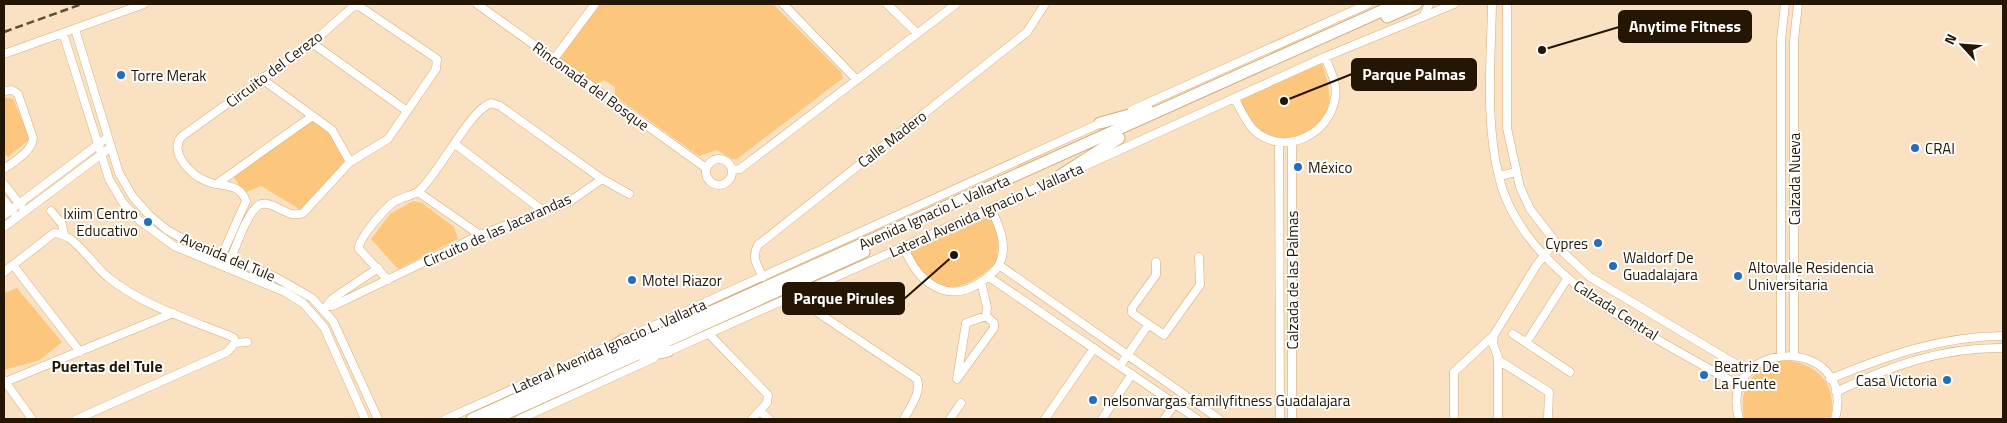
<svg xmlns="http://www.w3.org/2000/svg" width="2007" height="423" viewBox="0 0 2007 423" font-family="'Titillium Web',sans-serif">
	<rect width="100%" height="100%" fill="#f9e1c2"/>
	<path fill="#fcc67c" d="M596,4h177l68,68 2,6 -106,81h-5l-15,-9 -18,6 -84,-60v-9l-11,-7 -7,5 -36,-25 -1,-4z
		M1322,62c3,12 9,29 7,41 -7,36 -54,47 -78,20 -5,-6 -9,-16 -12,-23z
		M4,97l9,2 17,40 -22,18 -4,-4z
		M310,119l18,12 19,30 -46,49 -40,-24 -17,7 -12,-19z
		M413,201l9,2 32,24 4,12 -60,30 -27,-30 19,-25z
		M988,212l10,23 -1,27c-19,18 -46,37 -71,16 -8,-7 -14,-21 -20,-30z
		M17,288l45,54 -22,18 -36,10v-77z
		M1780,360c35,1 59,23 50,59h-86c-5,-31 6,-48 36,-59z"/>
	<g fill="none" stroke-linecap="round" stroke-linejoin="round">
		<g stroke="#d3ad79" stroke-width="9">
			<path id="minor" d="M477,4l229,164
				M783,4l74,76
				M887,4l30,29
				M1492,4c-1,57 -7,117 7,173 24,101 159,161 242,210
				M1507,4v124l13,59 10,22 34,44 26,24 159,95
				M1423,17l6,-13
				M75,29l44,144 14,24 16,18 18,15 18,10 90,37 37,21 21,23 45,98
				M63,33l46,146 14,24 16,17 35,26 111,46 18,11 21,24 41,92
				M312,43l95,68
				M4,54l140,-50
				M554,59l41,-55
				M262,79l70,51 18,32
				M4,91l8,-1 6,4 15,44c-1,14 -19,23 -29,31
				M1235,99c6,11 11,24 20,32 30,26 75,3 80,-33 3,-14 -5,-28 -10,-41
				M1132,110l236,-106
				M1279,142l1,277
				M455,144l87,66
				M706 172a13 13 0 1 1 26 0a13 13 0 1 1-26 0Z
				M1080,168l245,-111 129,-53
				M732,170l8,-1 216,-165
				M1499,176l17,-4
				M218,183l93,-66
				M4,184l17,22
				M418,192l62,43
				M4,200l9,12
				M51,211l11,13 2,10
				M4,215l104,-78
				M4,227l107,-80
				M904,247c13,35 44,60 80,33 7,-5 15,-12 17,-20 6,-18 -3,-36 -10,-52
				M1156,262v13l-24,33v5l32,22 36,-50 -1,-28
				M218,264l28,-63c-7,-20 -26,-13 -40,-20 -15,-6 -37,-28 -25,-44l131,-94 44,-39 81,55 -1,10 -48,70 -38,23 -47,51c-11,4 -19,-2 -29,-7 -5,-2 -10,-4 -15,-1 -13,8 -25,48 -32,63
				M13,265l67,87
				M999,265l220,154
				M4,272l50,-39c22,1 37,31 55,45 35,28 79,41 121,58l4,2 1,5
				M763,277c-6,-12 -12,-20 -5,-32l269,-213 18,-28
				M989,277l208,142
				M388,280l-29,-31c-2,-9 27,-42 35,-47 8,-5 18,-6 25,-11 22,-20 49,-79 72,-88l9,3 102,73 27,15
				M981,282l6,25 -1,9
				M793,296l124,83c5,13 -7,28 -13,40
				M327,306h6l147,-71 89,-33 33,-23
				M325,308l7,-9 46,-31
				M986,316l8,7v5l-37,51 9,-56z
				M709,334l59,61 -1,8 -15,16
				M1513,334l57,38
				M1494,335l-1,9 5,13v62
				M620,341l483,-219
				M235,343l12,-1
				M1526,343l41,-64
				M665,353l393,-175
				M1781,355v-315l4,-36
				M1794,355v-315l4,-36
				M1498,360l51,32 -1,27
				M1120,366l28,-41
				M1830,379c56,-23 112,-43 173,-43
				M4,380l28,39
				M5,382l168,-69
				M1836,392c54,-26 107,-45 167,-44
				M760,411l9,8
				M1454,416v-44l40,-37 42,-69 19,-24
				M77,419l150,-67 8,-9
				M446,419l156,-70
				M520,419l134,-61
				M950,419l11,-16
				M1045,419l49,-71
				M1102,419l30,-45
				M1164,419l11,-15
				M1292,419v-277
				M1739,419c-23,-82 119,-85 96,0"/>
		</g>
		<g stroke="#d3ad79" stroke-width="13">
			<path id="highway" d="M1387,17l29,-13
				M1100,123l48,-13
				M1055,179l64,-41
				M644,356l24,-5
				M598,357l25,-17
				M472,419l925,-415
				M494,419l370,-167"/>
		</g>
		<use href="#minor" stroke="#fff" stroke-width="8"/>
		<use href="#highway" stroke="#fff" stroke-width="11"/>
		<path stroke="#5f4e37" stroke-width="2.5" stroke-dasharray="8 4" stroke-linecap="butt" d="M4,32l78,-28"/>
	</g>
	<g fill="#256dbd" stroke="#fff" stroke-width="2">
		<circle cx="121" cy="75" r="5"/>
		<circle cx="1915" cy="148" r="5"/>
		<circle cx="1298" cy="167" r="5"/>
		<circle cx="148" cy="222" r="5"/>
		<circle cx="1598" cy="243" r="5"/>
		<circle cx="1613" cy="266" r="5"/>
		<circle cx="1738" cy="276" r="5"/>
		<circle cx="632" cy="280" r="5"/>
		<circle cx="1704" cy="375" r="5"/>
		<circle cx="1947" cy="380" r="5"/>
		<circle cx="1093" cy="400" r="5"/>
	</g>
	<g text-anchor="middle" dominant-baseline="central" stroke-width="4" stroke-linejoin="round" paint-order="stroke">
		<g font-size="15" fill="#241602" stroke="#fff">
			<text transform="translate(274 69) rotate(-37)">Circuito del Cerezo</text>
			<text transform="translate(591 86) rotate(36)">Rinconada del Bosque</text>
			<text transform="translate(892 139) rotate(-38)">Calle Madero</text>
			<text transform="translate(1794 179) rotate(-90)">Calzada Nueva</text>
			<text transform="translate(986 210) rotate(-24)">Lateral Avenida Ignacio L. Vallarta</text>
			<text transform="translate(934 212) rotate(-24)">Avenida Ignacio L. Vallarta</text>
			<text transform="translate(497 230) rotate(-24)">Circuito de las Jacarandas</text>
			<text transform="translate(228 257) rotate(23)">Avenida del Tule</text>
			<text transform="translate(1292 280) rotate(-90)">Calzada de las Palmas</text>
			<text transform="translate(1616 310) rotate(33)">Calzada Central</text>
			<text transform="translate(609 346) rotate(-24)">Lateral Avenida Ignacio L. Vallarta</text>
		</g>
		<g font-size="15" fill="#241602" stroke="#fff" text-anchor="start">
			<text x="131" y="75">Torre Merak</text>
			<text x="1925" y="148">CRAI</text>
			<text x="1308" y="167">México</text>
			<text x="138" y="213" text-anchor="end">Ixiim Centro<tspan x="138" dy="17">Educativo</tspan></text>
			<text x="1588" y="243" text-anchor="end">Cypres</text>
			<text x="1623" y="257">Waldorf De<tspan x="1623" dy="17">Guadalajara</tspan></text>
			<text x="1748" y="267">Altovalle Residencia<tspan x="1748" dy="17">Universitaria</tspan></text>
			<text x="642" y="280">Motel Riazor</text>
			<text x="1714" y="366">Beatriz De<tspan x="1714" dy="17">La Fuente</tspan></text>
			<text x="1937" y="380" text-anchor="end">Casa Victoria</text>
			<text x="1103" y="400">nelsonvargas familyfitness Guadalajara</text>
		</g>
		<g font-size="16" font-weight="bold" fill="#241602" stroke="#fff">
			<text x="107" y="366">Puertas del Tule</text>
		</g>
	</g>
	<path fill="none" stroke="#241602" stroke-width="2" d="M1542 50L1619 27M1284 101L1352 74M954 255L904 299"/>
	<g fill="#241602" stroke="#fff" stroke-width="2">
		<circle cx="1542" cy="50" r="5"/>
		<circle cx="1284" cy="101" r="5"/>
		<circle cx="954" cy="255" r="5"/>
	</g>
	<g fill="#241602" stroke="#241602" stroke-width="2">
		<rect x="1619" y="11" width="132" height="31" rx="5"/>
		<rect x="1352" y="59" width="124" height="31" rx="5"/>
		<rect x="783" y="283" width="121" height="31" rx="5"/>
	</g>
	<g font-size="16" text-anchor="middle" font-weight="bold" fill="#fff">
		<text x="1685" y="32">Anytime Fitness</text>
		<text x="1414" y="80">Parque Palmas</text>
		<text x="844" y="304">Parque Pirules</text>
	</g>
	<rect width="2007" height="423" fill="none" stroke="#241602" stroke-width="10"/>
	<g transform="translate(1962 45) rotate(296)" stroke="#ffffff" stroke-width="4" paint-order="stroke">
	<path d="M0-4L9 19L0 12L-9 19Z" fill="#241602"/>
	<text y="-8" font-size="14" font-weight="bold" text-anchor="middle" fill="#241602">N</text>
	</g>
</svg>
